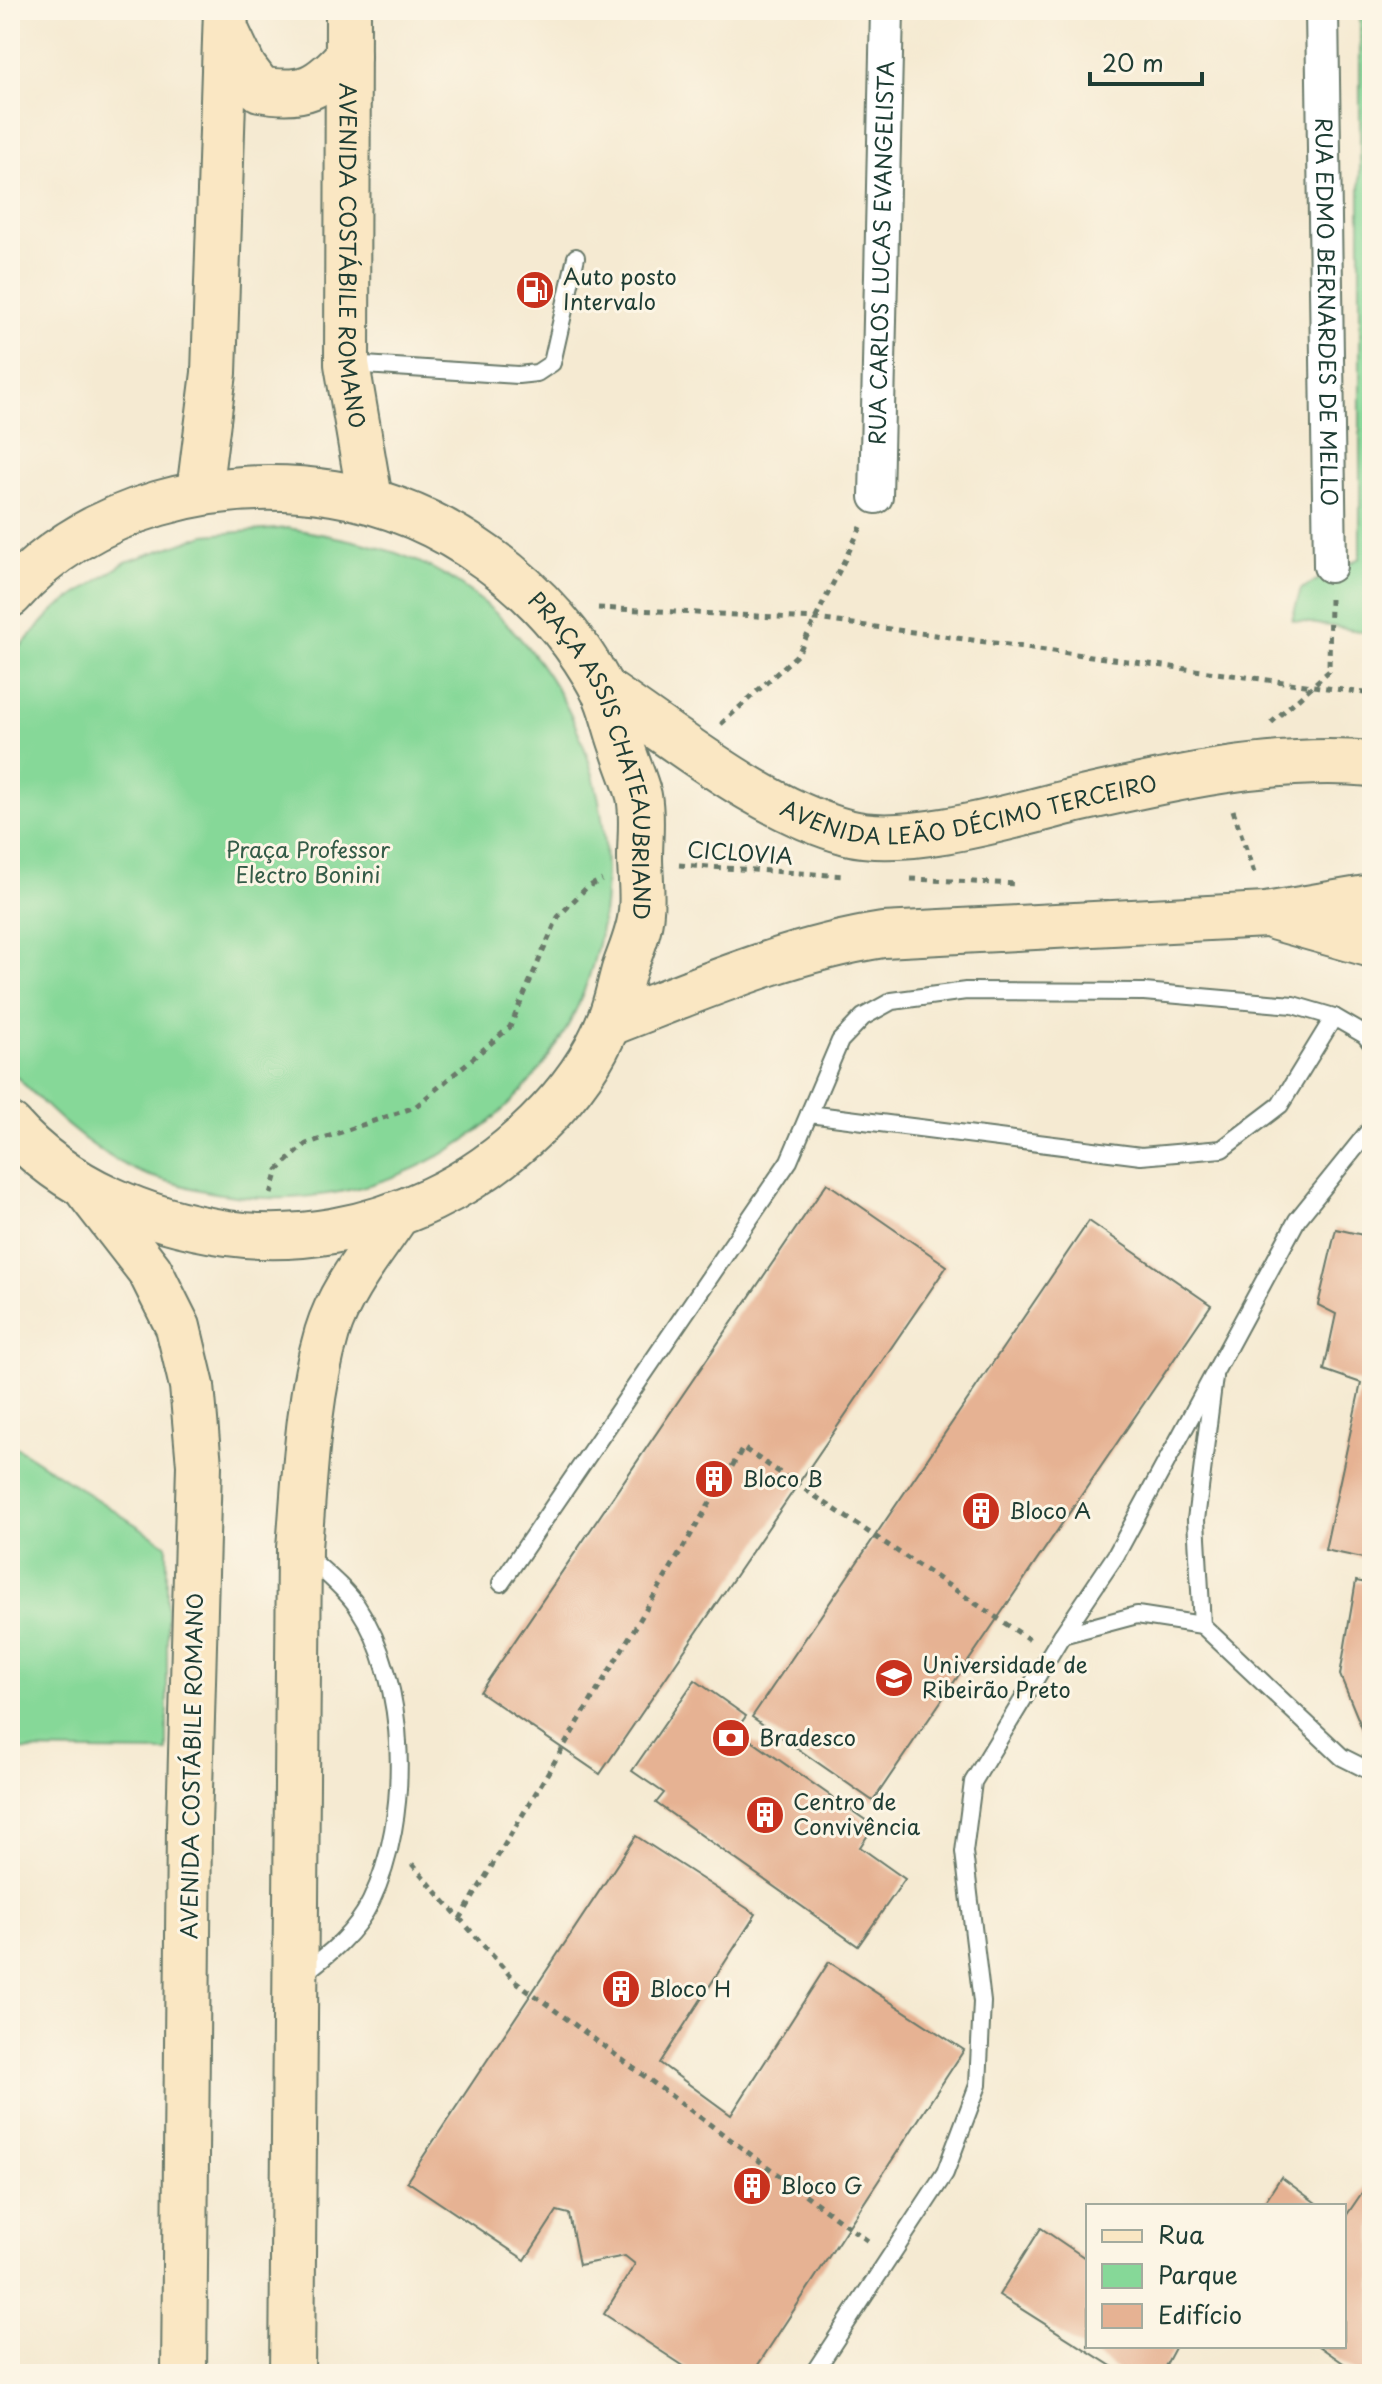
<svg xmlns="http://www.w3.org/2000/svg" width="1382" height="2384" font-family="'Playpen Sans',sans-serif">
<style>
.green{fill:#86d898;stroke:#528a66;stroke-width:2}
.building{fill:#e6b293}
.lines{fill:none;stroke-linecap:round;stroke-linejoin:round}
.lane-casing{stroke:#6a7a6b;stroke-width:20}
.street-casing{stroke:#6a7a6b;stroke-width:36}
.secondary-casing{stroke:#6a7a6b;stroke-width:48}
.path{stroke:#6a7a6b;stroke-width:5;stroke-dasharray:6 6;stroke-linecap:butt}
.lane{stroke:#fff;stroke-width:16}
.street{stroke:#fff;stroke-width:32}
.secondary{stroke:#fae7c3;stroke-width:44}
.labels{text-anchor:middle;stroke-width:6;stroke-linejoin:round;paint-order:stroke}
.street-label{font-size:22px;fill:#1f3d34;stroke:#fcf5e5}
.poi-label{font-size:22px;fill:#1f3d34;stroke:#fcf5e5;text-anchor:start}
.park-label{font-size:22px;fill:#345c48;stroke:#fcf5e5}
</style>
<rect width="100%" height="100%" fill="#fcf5e5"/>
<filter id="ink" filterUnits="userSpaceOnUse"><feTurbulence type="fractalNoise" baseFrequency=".0125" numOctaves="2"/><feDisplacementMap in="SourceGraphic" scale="16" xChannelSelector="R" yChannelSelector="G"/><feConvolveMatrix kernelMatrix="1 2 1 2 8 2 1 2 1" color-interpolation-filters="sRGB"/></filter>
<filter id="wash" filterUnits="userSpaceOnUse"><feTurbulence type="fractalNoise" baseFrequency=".006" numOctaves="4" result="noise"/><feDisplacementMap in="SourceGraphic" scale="32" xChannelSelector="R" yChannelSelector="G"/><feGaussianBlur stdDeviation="1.8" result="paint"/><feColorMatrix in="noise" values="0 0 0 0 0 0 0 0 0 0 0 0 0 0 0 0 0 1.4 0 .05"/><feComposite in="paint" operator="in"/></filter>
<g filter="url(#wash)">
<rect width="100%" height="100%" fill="#f5ead2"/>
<g class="green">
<polygon points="1360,10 1372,10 1372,633 1292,620 1301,589 1360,558"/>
<path d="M288 528C343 538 399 547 448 577 595 668 648 869 570 1022 495 1166 325 1230 174 1183 161 1179 147 1176 135 1170 85 1147 48 1109 10 1070V658L55 609 126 562 205 535Z"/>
<polygon points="10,1443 167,1545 167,1752 10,1750"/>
</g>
<g id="blocks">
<g class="building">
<polygon points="827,1183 947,1266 600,1774 480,1692"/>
<polygon points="1089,1221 1211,1305 873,1801 752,1717"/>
<polygon points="1336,1229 1372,1237 1372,1560 1325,1550 1361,1383 1324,1370 1336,1314 1318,1305"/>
<polygon points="1356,1581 1372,1584 1372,1739 1366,1738 1340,1675"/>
<polygon points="695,1680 746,1716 736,1730 874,1826 860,1847 905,1879 858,1946 656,1803 664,1793 632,1771"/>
<polygon points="636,1836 756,1914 660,2063 731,2115 829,1962 964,2050 752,2374 696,2374 604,2314 635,2264 625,2256 579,2265 569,2214 557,2211 525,2260 407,2181"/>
<polygon points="1281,2177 1320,2206 1262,2206"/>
<polygon points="1372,2178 1372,2374 1359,2374 1319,2346 1344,2346 1344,2219"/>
<polygon points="1041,2228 1088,2260 1088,2346 1176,2346 1161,2374 1124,2374 999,2295"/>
</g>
</g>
</g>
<g filter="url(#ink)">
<use href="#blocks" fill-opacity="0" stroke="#6a7a6b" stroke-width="2"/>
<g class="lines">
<g class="lane-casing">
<g id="lane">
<polyline points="349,364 518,375 537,373 552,363 576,257"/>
<polyline points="809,1114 1141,1156 1222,1149 1280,1105 1334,1017"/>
<polyline points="1214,1377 1196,1520 1202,1625 1342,1757 1372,1772"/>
<polyline points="501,1583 789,1161 840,1041 863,1017 892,1001 966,991 1144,992 1293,1005 1334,1017 1365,1035 1372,1044"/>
<polyline points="1062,1635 1137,1615 1202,1625"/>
<path d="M300 1976C327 1956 356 1933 371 1901 411 1818 409 1683 357 1606 343 1586 322 1570 305 1554"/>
<polyline points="813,2374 945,2173 978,2085 982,2002 964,1852 973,1782 1062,1635 1116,1555 1297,1220 1372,1127"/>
</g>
</g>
<g class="street-casing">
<g id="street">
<path id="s1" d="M1322 10 1330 566"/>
<path id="s2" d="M876 497 887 10"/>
</g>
</g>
<g class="secondary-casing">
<g id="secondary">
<path id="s3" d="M348 10 347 364 370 499"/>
<path d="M227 32 244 68 260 89C304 97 319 88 348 56"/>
<polyline points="199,492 214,373 226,10"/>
<path id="s4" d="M10 595C88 505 220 475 333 493 445 511 548 587 602 688 611 705 615 727 622 746 627 763 635 780 639 796 643 816 640 838 640 858 640 875 643 894 641 911 640 931 630 952 624 970 619 987 616 1005 609 1021 580 1096 504 1165 432 1199 369 1229 297 1243 227 1233 146 1221 65 1188 10 1126"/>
<path id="s5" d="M602 689C678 739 759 808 847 832 906 848 1013 816 1073 801 1169 779 1273 755 1372 764"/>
<polyline points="1276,918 1372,945"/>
<path d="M608 1024C699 989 787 950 883 935L1266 915 1372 897"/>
<polyline points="88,1191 150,1271 178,1327 192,1386 199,1465 189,1826 184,2374"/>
<path d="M292 2374 299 1548C305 1478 307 1401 327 1333 340 1290 372 1252 396 1216"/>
</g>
</g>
<g class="path">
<polyline points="598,608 816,619 1372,694"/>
<polyline points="1271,723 1329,671 1330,599"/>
<polyline points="721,724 798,654 861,527"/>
<polyline points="1233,810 1255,876"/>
<polyline points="679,865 845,876"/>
<polyline points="911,879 1016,884"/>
<polyline points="271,1194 278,1170 306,1144 415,1107 510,1027 558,917 587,887 602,880"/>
<polyline points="412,1864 514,1980 868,2241"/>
<polyline points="460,1919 743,1448 1030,1640"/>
</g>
<use href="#lane" class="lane"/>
<use href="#street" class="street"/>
<use href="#secondary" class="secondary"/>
</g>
</g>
<defs>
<g id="fuel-disc" transform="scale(2)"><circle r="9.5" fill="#c8321e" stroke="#fcf5e5"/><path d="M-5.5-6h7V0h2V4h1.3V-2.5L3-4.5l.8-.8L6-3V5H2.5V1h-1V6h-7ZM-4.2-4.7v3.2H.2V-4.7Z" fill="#fff"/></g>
<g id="building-disc" transform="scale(2)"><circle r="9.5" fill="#c8321e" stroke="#fcf5e5"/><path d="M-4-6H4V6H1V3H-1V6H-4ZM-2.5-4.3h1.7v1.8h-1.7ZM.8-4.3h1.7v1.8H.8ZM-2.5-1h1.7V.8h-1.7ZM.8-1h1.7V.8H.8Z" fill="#fff"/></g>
<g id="university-disc" transform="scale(2)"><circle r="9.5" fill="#c8321e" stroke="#fcf5e5"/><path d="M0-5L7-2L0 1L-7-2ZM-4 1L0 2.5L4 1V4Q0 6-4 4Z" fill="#fff"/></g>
<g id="bank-disc" transform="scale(2)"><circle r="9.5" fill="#c8321e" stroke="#fcf5e5"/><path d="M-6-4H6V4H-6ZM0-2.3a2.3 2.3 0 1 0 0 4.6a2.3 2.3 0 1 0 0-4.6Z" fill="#fff"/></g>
</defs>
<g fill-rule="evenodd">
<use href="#fuel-disc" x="535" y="290"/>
<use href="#building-disc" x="714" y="1479"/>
<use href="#building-disc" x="981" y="1511"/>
<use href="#university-disc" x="894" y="1678"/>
<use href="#bank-disc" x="731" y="1738"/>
<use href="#building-disc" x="765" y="1815"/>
<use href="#building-disc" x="621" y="1989"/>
<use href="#building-disc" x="752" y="2186"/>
</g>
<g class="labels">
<g class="street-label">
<text dy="8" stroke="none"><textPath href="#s2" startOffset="244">RUA CARLOS LUCAS EVANGELISTA</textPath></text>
<text dy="8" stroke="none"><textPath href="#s3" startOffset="246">AVENIDA COSTÁBILE ROMANO</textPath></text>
<text dy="8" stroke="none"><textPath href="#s1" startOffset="302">RUA EDMO BERNARDES DE MELLO</textPath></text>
<text dy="8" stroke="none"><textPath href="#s4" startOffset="758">PRAÇA ASSIS CHATEAUBRIAND</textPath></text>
<text dy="8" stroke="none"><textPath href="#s5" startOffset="408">AVENIDA LEÃO DÉCIMO TERCEIRO</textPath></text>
<text transform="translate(740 853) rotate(4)" y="8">CICLOVIA</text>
<text transform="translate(192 1766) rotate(-89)" y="8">AVENIDA COSTÁBILE ROMANO</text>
</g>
<g class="poi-label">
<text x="563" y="285">Auto posto<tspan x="563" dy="25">Intervalo</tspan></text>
<text x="742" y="1487">Bloco B</text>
<text x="1009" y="1519">Bloco A</text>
<text x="922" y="1673">Universidade de<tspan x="922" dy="25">Ribeirão Preto</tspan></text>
<text x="759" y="1746">Bradesco</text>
<text x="793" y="1810">Centro de<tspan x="793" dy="25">Convivência</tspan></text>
<text x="649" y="1997">Bloco H</text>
<text x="780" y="2194">Bloco G</text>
</g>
<g class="park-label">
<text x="308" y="858">Praça Professor<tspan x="308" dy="25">Electro Bonini</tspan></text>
</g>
</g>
<rect width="1382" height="2384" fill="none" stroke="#fcf5e5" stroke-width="40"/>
<rect x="1086" y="2204" width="260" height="144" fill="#fcf5e5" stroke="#a4ab9e" stroke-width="2"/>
<rect x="1102" y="2230" width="40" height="12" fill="#fae7c3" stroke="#a4ab9e" stroke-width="2"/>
<text x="1158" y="2244" font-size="24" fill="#1f3d34">Rua</text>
<rect x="1102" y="2264" width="40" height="24" fill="#86d898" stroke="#a4ab9e" stroke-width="2"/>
<text x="1158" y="2284" font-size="24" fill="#1f3d34">Parque</text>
<rect x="1102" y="2304" width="40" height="24" fill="#e6b293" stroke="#a4ab9e" stroke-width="2"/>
<text x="1158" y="2324" font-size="24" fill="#1f3d34">Edifício</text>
<path d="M1090 72v12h112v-12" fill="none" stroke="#1f3d34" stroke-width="4"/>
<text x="1102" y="72" font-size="24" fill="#1f3d34" stroke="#fcf5e5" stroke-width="6" paint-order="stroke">20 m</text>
</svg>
